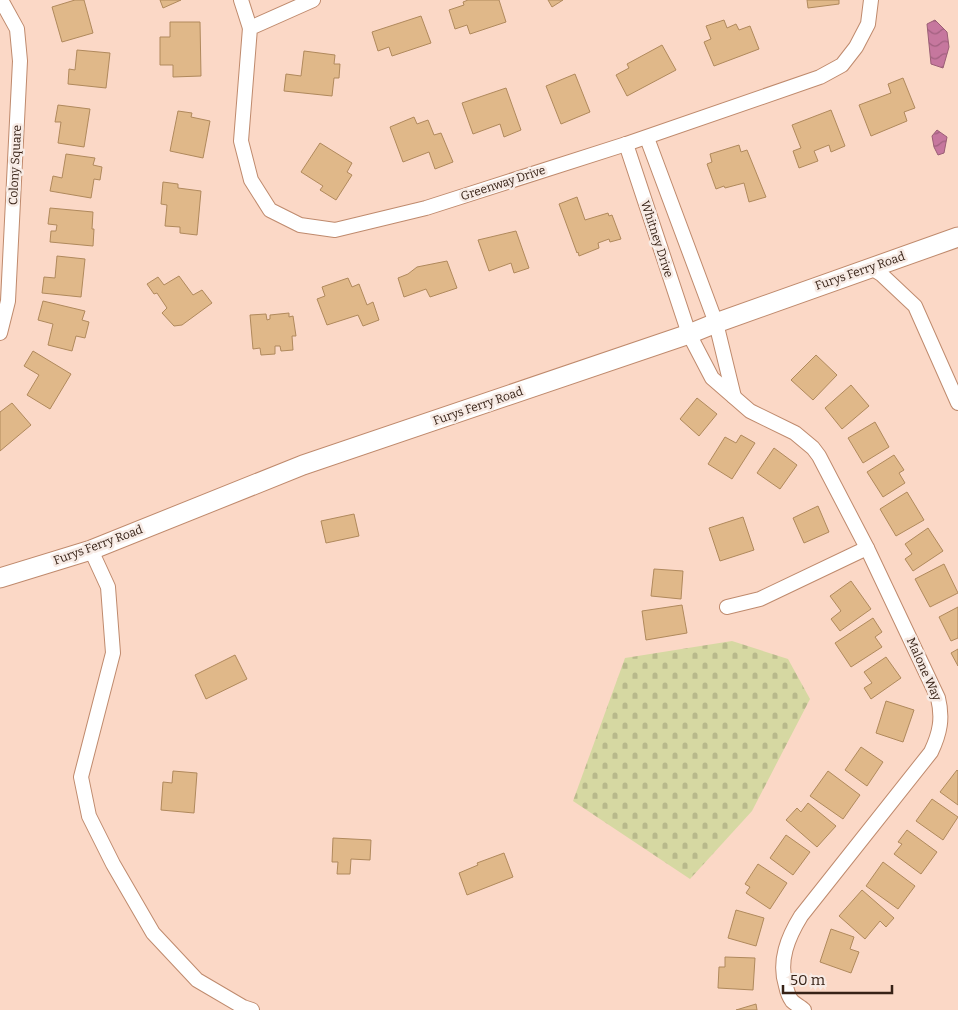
<svg xmlns="http://www.w3.org/2000/svg" width="958" height="1010" font-family="Bitter,serif">
<style>
.cemetery{fill:url(#cemetery-stones)}
.water{fill:url(#water-waves);stroke:#9b5e75}
.building{fill:#e0b889;stroke:#b0895c}
.lines{fill:none;stroke-linecap:round;stroke-linejoin:round}
.minor-casing{stroke:#bf8a6d;stroke-width:16}
.major-casing{stroke:#bf8a6d;stroke-width:21}
.minor{stroke:#fff;stroke-width:14}
.major{stroke:#fff;stroke-width:19}
.labels{text-anchor:middle;stroke-width:5;stroke-linejoin:round;paint-order:stroke}
.street-label{font-size:12px;fill:#372216;stroke:#f7ebe5}
</style>
<defs>
<pattern id="cemetery-stones" width="16" height="16" patternUnits="userSpaceOnUse" patternTransform="scale(1.25)"><rect width="16" height="16" fill="#d6d8a2"/><path d="M2 7V4a2 2 0 0 1 4 0v3zM10 15v-3a2 2 0 0 1 4 0v3z" fill="#b8b98b"/></pattern>
<pattern id="water-waves" width="16" height="10" patternUnits="userSpaceOnUse" patternTransform="scale(1.25)"><rect width="16" height="10" fill="#c6779e"/><path d="M0 5q4-4 8 0t8 0" fill="none" stroke="#a26180"/></pattern>
</defs>
<rect width="100%" height="100%" fill="#fbd8c6"/>
<polygon class="cemetery" points="732,641 788,659 810,699 752,811 690,879 573,801 625,658"/>
<g class="water">
<polygon points="935,20 947,32 949,47 943,68 931,64 927,24"/>
<polygon points="937,130 947,137 944,153 938,155 934,147 932,136"/>
</g>
<g class="building">
<polygon points="75,0 84,0 93,33 62,42 52,7"/>
<polygon points="160,0 181,0 163,8"/>
<polygon points="468,0 499,0 506,22 470,34 467,25 455,29 449,10 464,5 463,2"/>
<polygon points="548,0 563,0 552,7"/>
<polygon points="807,0 839,0 839,4 808,8"/>
<polygon points="421,16 431,43 392,56 389,47 378,51 372,32"/>
<polygon points="724,20 727,28 736,24 739,30 750,26 759,49 714,66 704,42 711,39 706,26"/>
<polygon points="170,22 200,22 201,76 173,77 173,65 160,65 160,37 170,37"/>
<polygon points="662,45 676,70 627,96 616,75 629,68 627,64"/>
<polygon points="77,50 110,53 106,88 68,84 69,69 75,70"/>
<polygon points="304,51 335,55 334,64 340,64 339,78 334,78 332,96 284,91 286,74 301,76"/>
<polygon points="575,74 590,112 561,124 546,86"/>
<polygon points="903,78 915,108 904,112 907,121 871,136 859,105 891,93 888,84"/>
<polygon points="506,88 521,130 504,137 500,124 473,134 462,103"/>
<polygon points="58,105 90,109 84,147 58,143 61,122 55,122"/>
<polygon points="831,110 845,146 831,152 829,145 814,151 818,161 799,168 793,151 801,148 792,125"/>
<polygon points="178,111 192,113 191,117 210,121 203,158 170,151"/>
<polygon points="414,117 417,124 428,120 434,135 441,133 453,162 435,169 429,152 403,162 390,127"/>
<polygon points="320,143 352,163 347,172 352,175 336,200 320,190 323,186 301,172"/>
<polygon points="739,145 741,152 747,150 766,197 749,202 744,183 725,188 724,186 716,189 707,164 712,162 710,154"/>
<polygon points="66,154 95,158 93,165 102,167 100,180 94,179 91,198 50,191 53,176 62,178"/>
<polygon points="163,182 178,184 178,188 201,191 197,235 180,233 180,227 165,226 167,205 161,204"/>
<polygon points="577,197 585,220 608,213 609,216 612,215 621,239 610,242 609,239 598,243 599,248 579,256 578,252 577,253 559,204"/>
<polygon points="50,208 93,212 92,229 94,229 93,246 50,242 51,231 56,231 57,225 48,224"/>
<polygon points="516,231 529,268 514,273 511,263 489,271 478,240"/>
<polygon points="57,256 85,259 81,297 42,293 44,277 55,278"/>
<polygon points="447,261 457,288 430,297 426,289 404,297 398,278 408,274 417,267"/>
<polygon points="179,276 193,295 202,290 212,303 182,325 174,326 162,313 167,308 157,293 154,294 147,284 158,277 164,285"/>
<polygon points="348,278 352,287 359,284 367,305 373,302 379,320 363,326 358,315 327,325 317,299 325,296 322,287"/>
<polygon points="43,301 85,311 82,320 89,322 85,338 76,336 72,351 48,345 53,324 38,320"/>
<polygon points="289,313 289,317 293,316 296,336 292,336 293,350 281,351 280,346 275,346 275,354 261,355 260,348 253,349 250,315 266,314 267,320 270,319 270,315"/>
<polygon points="33,351 71,374 50,409 27,395 39,375 24,366"/>
<polygon points="816,355 837,375 813,400 791,380"/>
<polygon points="851,385 869,406 842,429 825,408"/>
<polygon points="697,398 717,414 699,436 680,419"/>
<polygon points="12,403 31,425 0,451 0,412"/>
<polygon points="875,422 889,447 863,463 848,438"/>
<polygon points="741,435 755,443 732,479 708,464 725,437 736,443"/>
<polygon points="774,448 797,465 780,489 757,473"/>
<polygon points="894,455 904,470 899,473 905,483 883,497 867,472"/>
<polygon points="907,492 924,520 896,536 880,509"/>
<polygon points="818,506 829,532 804,543 793,518"/>
<polygon points="354,514 359,536 326,543 321,521"/>
<polygon points="743,517 754,550 720,561 709,528"/>
<polygon points="928,528 943,551 913,571 905,559 912,554 905,544"/>
<polygon points="944,564 958,593 930,607 915,579"/>
<polygon points="654,569 683,571 681,599 651,596"/>
<polygon points="851,581 871,609 840,631 831,619 841,611 830,596"/>
<polygon points="682,605 687,633 646,640 642,611"/>
<polygon points="958,607 958,638 951,641 939,617"/>
<polygon points="873,618 882,632 875,637 882,647 851,667 835,643"/>
<polygon points="958,649 958,666 951,653"/>
<polygon points="235,655 247,679 206,699 195,675"/>
<polygon points="886,657 901,678 871,699 864,688 872,683 864,672"/>
<polygon points="886,701 914,710 903,742 876,733"/>
<polygon points="861,747 883,762 867,786 845,770"/>
<polygon points="957,770 958,771 958,805 940,792"/>
<polygon points="173,771 197,773 194,813 161,810 163,782 172,783"/>
<polygon points="828,771 860,795 843,819 810,796"/>
<polygon points="932,799 958,817 943,840 916,821"/>
<polygon points="808,803 836,826 817,847 786,820 797,808 801,812"/>
<polygon points="907,830 937,852 921,874 894,854 902,844 898,842"/>
<polygon points="786,835 810,852 793,875 770,858"/>
<polygon points="333,838 371,840 370,860 351,859 350,874 337,874 338,862 332,862"/>
<polygon points="504,853 513,877 467,895 459,873 478,865 477,863"/>
<polygon points="883,862 915,886 898,909 866,886"/>
<polygon points="758,864 787,883 770,909 746,893 750,887 745,884"/>
<polygon points="862,890 894,918 886,927 880,921 865,939 839,916"/>
<polygon points="736,910 764,918 756,946 728,938"/>
<polygon points="831,929 854,937 850,949 859,952 851,973 820,962"/>
<polygon points="725,957 755,958 753,990 718,988 719,967 725,967"/>
<polygon points="756,1004 757,1010 736,1010"/>
</g>
<g class="lines">
<g class="minor-casing">
<g id="minor">
<polyline points="241,0 250,28"/>
<polyline points="313,0 250,28 241,141 251,180 270,210 300,225 335,230 426,208 626,144 820,77 842,65 856,47 868,24 871,0"/>
<polyline points="647,138 716,323 734,397"/>
<path d="M626 144 689 334 712 378 750 411 795 433 813 448 819 456 867 548 938 698C943 718 940 733 931 752L801 916C788 937 778 961 786 986 787 991 789 997 792 1001 795 1004 801 1007 804 1010"/>
<polyline points="870,267 881,274 915,306 958,403"/>
<polyline points="0,333 8,301 20,61 17,29 1,0"/>
<polyline points="91,550 108,587 113,653 81,777 89,816 113,864 153,933 197,980 243,1007 252,1010"/>
<polyline points="727,607 760,599 867,548"/>
</g>
</g>
<g class="major-casing">
<polyline id="major" points="0,578 91,550 303,465 689,334 716,323 958,237"/>
</g>
<use href="#minor" class="minor"/>
<use href="#major" class="major"/>
</g>
<g class="labels">
<g class="street-label">
<text transform="translate(15 165) rotate(-87)" y="4">Colony Square</text>
<text transform="translate(503 183) rotate(-18)" y="4">Greenway Drive</text>
<text transform="translate(657 239) rotate(72)" y="4">Whitney Drive</text>
<text transform="translate(860 271) rotate(-19)" y="4">Furys Ferry Road</text>
<text transform="translate(478 406) rotate(-19)" y="4">Furys Ferry Road</text>
<text transform="translate(98 545) rotate(-20)" y="4">Furys Ferry Road</text>
<text transform="translate(924 669) rotate(66)" y="4">Malone Way</text>
</g>
</g>
<path d="M783 985v8h109v-8" fill="none" stroke="#372216" stroke-width="2.5"/>
<text x="790" y="985" font-size="15" fill="#372216" stroke="#f7ebe5" stroke-width="4" paint-order="stroke">50 m</text>
</svg>
